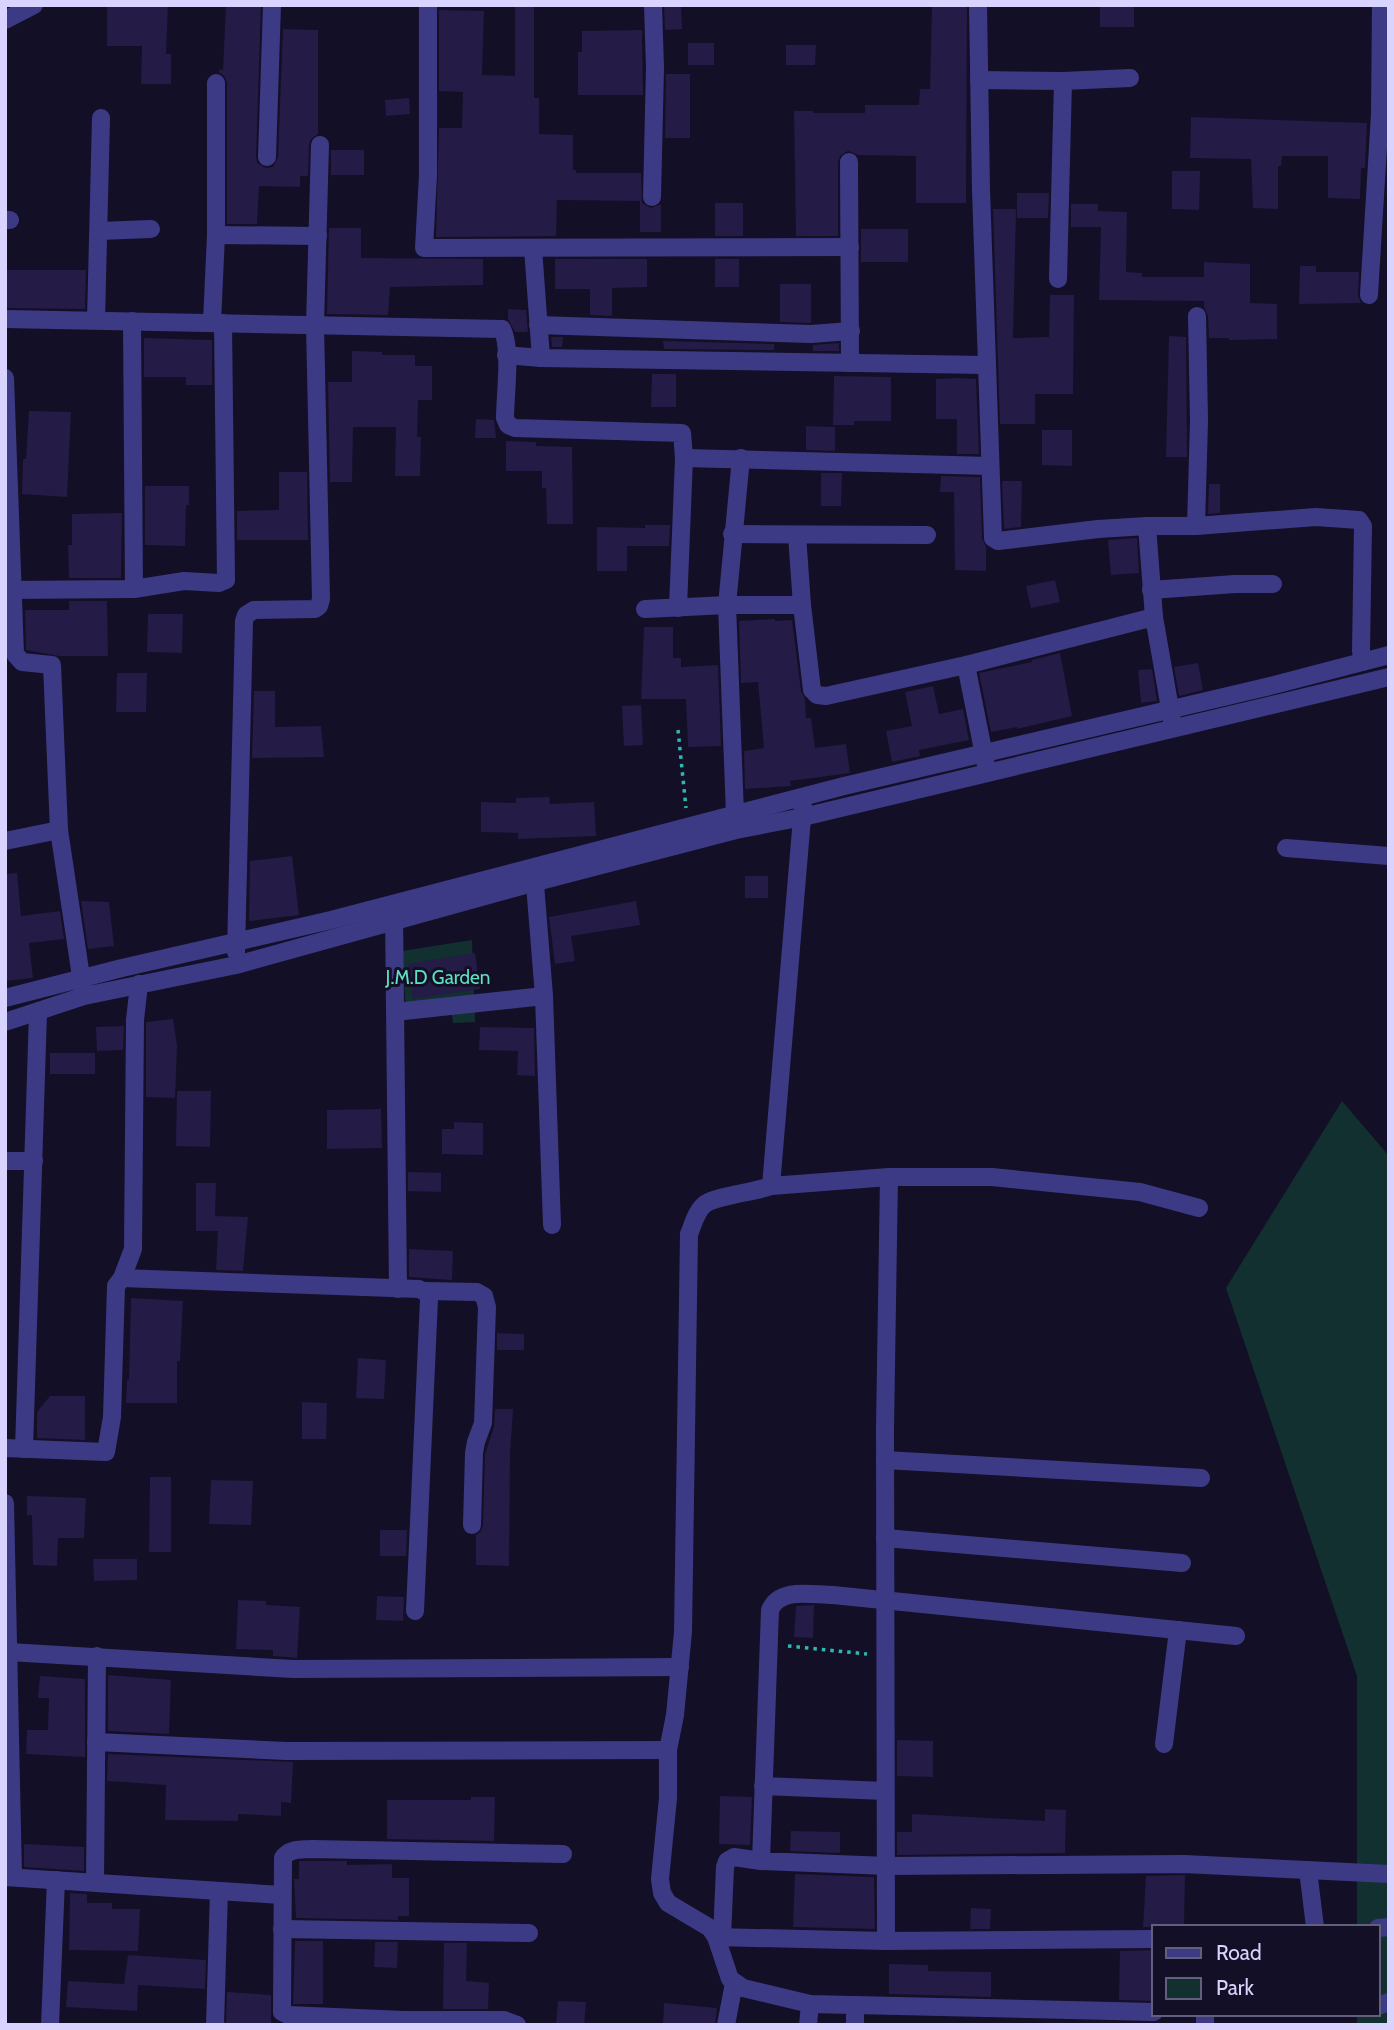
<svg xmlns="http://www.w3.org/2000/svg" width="1394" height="2030" font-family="Cabin,sans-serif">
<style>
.green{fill:#12302f}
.building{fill:#241b47}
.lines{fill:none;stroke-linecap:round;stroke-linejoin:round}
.path{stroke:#2fb8b0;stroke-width:3.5;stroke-dasharray:3.5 5;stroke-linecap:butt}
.minor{stroke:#3d3a85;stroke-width:18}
.labels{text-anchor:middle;stroke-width:6;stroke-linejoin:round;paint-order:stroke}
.park-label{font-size:19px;fill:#5fe0c0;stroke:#130f26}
</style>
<rect width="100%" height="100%" fill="#130f26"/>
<g class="green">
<polygon points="472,940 475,1022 453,1023 451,1008 406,1012 402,951"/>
<polygon points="1342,1101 1389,1156 1389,2025 1357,2025 1357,2014 1378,2014 1378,1927 1357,1927 1357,1676 1226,1288"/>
</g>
<g class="building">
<polygon points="107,5 168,5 166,54 171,54 171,84 141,84 142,46 107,46"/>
<polygon points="226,5 261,5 256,157 257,163 266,168 273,167 278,157 283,29 318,30 318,134 311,139 309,144 308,176 300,176 300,187 259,186 257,224 227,224 227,83 225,77 219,72 219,70 223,70"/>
<polygon points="515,5 534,5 534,98 539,98 539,134 573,135 573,170 576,170 576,173 641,173 642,203 651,208 661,204 661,232 640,232 640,201 557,200 556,236 436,237 439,128 462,128 463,92 439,91 439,10 484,11 482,75 515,76"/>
<polygon points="664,5 681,5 682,29 665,30"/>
<polygon points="932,5 967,5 966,203 916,203 916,156 858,155 848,151 840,156 838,162 838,236 796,236 794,111 813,111 813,113 865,113 865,105 919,105 920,89 930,89"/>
<rect x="1100" y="7" width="34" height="20"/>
<polygon points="642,30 643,95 578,95 578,52 582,52 582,31"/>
<rect x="688" y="43" width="26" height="22"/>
<polygon points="786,45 816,45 815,65 786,65"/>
<polygon points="666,74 690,74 690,138 665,138"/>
<polygon points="409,98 410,114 386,116 385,100"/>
<polygon points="1191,117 1367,123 1365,168 1361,168 1360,199 1328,198 1328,156 1282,156 1281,166 1278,166 1278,209 1253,208 1251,159 1190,158"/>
<rect x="331" y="150" width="33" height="25"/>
<polygon points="1172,171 1200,171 1199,210 1172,209"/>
<polygon points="1017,193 1049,193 1048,218 1017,218"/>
<rect x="715" y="203" width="28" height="33"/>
<polygon points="1071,204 1098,204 1098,211 1127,212 1126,272 1142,273 1142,277 1204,277 1204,262 1250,264 1250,303 1277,304 1277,339 1229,340 1229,338 1209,338 1208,316 1204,307 1204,301 1099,300 1101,227 1071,227"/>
<polygon points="993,209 1016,209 1013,338 1049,337 1050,295 1074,295 1073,394 1035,394 1035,424 1000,424"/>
<polygon points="329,228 361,228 361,258 483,259 483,285 390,287 388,315 327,314"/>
<rect x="861" y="229" width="47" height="33"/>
<polygon points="555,259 647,259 647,287 612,288 612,316 590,315 590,289 555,289"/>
<rect x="715" y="259" width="24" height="28"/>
<polygon points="1300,266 1316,266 1316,272 1359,272 1358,295 1361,303 1299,304"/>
<polygon points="5,270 86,270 85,309 5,308"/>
<polygon points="780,284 811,284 811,323 780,322"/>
<polygon points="508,309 526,310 528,332 515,332 508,319"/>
<polygon points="1169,336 1186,337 1187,457 1166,457"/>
<polygon points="551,337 563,337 562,347 552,347"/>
<polygon points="144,338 212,340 212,385 186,385 186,377 144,377"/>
<polygon points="663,341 774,344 774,350 664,349"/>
<polygon points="839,343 839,351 813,351 813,345"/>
<polygon points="352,351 382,352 382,355 415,355 415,366 432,366 432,400 418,400 417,437 421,437 420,476 395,476 396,427 353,427 352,482 330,482 328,382 352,382"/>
<polygon points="652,374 676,374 676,407 651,407"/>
<polygon points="834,376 891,377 891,421 854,421 854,425 833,425"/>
<polygon points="958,378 976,379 979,454 957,454 957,419 936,419 936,379"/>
<polygon points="29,411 71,412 67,497 22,494 23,459 26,459"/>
<polygon points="476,419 494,420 496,438 475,438"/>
<polygon points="806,426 835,427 835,451 806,450"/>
<polygon points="1042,430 1072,430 1072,466 1042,465"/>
<polygon points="506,441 536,442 536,446 572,447 573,524 547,524 546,488 542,488 542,471 506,471"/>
<polygon points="279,472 307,472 308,540 237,540 237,511 279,510"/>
<polygon points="821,473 842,473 841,506 821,506"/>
<polygon points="941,476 980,477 982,538 986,547 986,571 955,570 954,492 940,492"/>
<polygon points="1002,481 1022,481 1021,527 1004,529"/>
<polygon points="1209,484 1220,484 1220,513 1208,514"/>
<polygon points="145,486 189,486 189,505 186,505 185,546 145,545"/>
<polygon points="122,513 121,578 69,578 68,545 72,545 72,514"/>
<polygon points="645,525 670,525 669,546 627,546 627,571 597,571 597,527 645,528"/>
<polygon points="1137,538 1139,573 1111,575 1108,540"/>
<polygon points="1055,580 1060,602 1031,608 1026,586"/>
<polygon points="69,601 107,601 108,656 59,656 26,650 25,610 69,610"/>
<polygon points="148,614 183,614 182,653 147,652"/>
<polygon points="775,619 775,621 792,620 801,691 805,699 806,718 811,718 815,748 846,744 850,773 790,781 791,786 745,789 744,751 764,748 758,682 741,683 739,621"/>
<polygon points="644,627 673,627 673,658 681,658 681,667 718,665 721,746 688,747 686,699 641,699"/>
<polygon points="1060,653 1072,716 1017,729 1017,727 991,732 979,673 1032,662 1032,660"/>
<polygon points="1198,663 1203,690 1179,696 1174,667"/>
<polygon points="1152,669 1157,701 1141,703 1138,670"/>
<polygon points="117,673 147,673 146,712 116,712"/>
<polygon points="933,686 939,714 963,709 969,740 919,750 920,756 892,762 886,731 912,726 905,692"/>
<polygon points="254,691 275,691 275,727 321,726 324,757 252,758"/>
<polygon points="641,705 643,745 624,746 622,706"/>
<polygon points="549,797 550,804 594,802 596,836 518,839 518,833 481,832 481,802 516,803 516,798"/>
<polygon points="292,856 299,915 249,921 250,861"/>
<polygon points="17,873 21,916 60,911 64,939 29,943 33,978 5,981 5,874"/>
<rect x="745" y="876" width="23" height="22"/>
<polygon points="81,901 109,902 114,946 88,949"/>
<polygon points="636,901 640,925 571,936 575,961 555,964 549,917"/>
<polygon points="475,953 480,989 413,999 408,964"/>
<polygon points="173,1019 177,1046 175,1098 146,1097 146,1022"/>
<polygon points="124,1026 123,1050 97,1051 96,1027"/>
<polygon points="480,1027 534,1028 535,1076 517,1075 518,1051 479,1050"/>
<rect x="50" y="1053" width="45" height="21"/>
<polygon points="177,1091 211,1091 210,1147 176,1146"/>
<polygon points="381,1109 382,1148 327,1149 327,1110"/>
<polygon points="454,1122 483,1123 483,1155 442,1154 442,1129 454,1129"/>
<polygon points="408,1172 441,1173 441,1192 408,1191"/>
<polygon points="196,1183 216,1183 215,1216 248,1217 243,1271 216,1270 218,1231 196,1231"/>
<polygon points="409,1249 453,1251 452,1280 409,1277"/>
<polygon points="131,1298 183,1301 180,1361 177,1361 177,1403 126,1403 127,1380 129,1380"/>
<polygon points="497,1333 524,1334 524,1350 497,1350"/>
<polygon points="358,1358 386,1360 384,1399 356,1398"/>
<polygon points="50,1396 85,1396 85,1440 37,1438 37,1412"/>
<polygon points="302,1402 327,1403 326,1439 302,1439"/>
<polygon points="495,1409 513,1409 510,1455 509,1566 476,1565 476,1535 481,1531 483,1525 485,1454 494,1427"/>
<polygon points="150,1477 171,1477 171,1552 149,1552"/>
<polygon points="211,1480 253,1481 251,1525 209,1524"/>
<polygon points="27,1496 86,1498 84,1538 58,1538 57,1566 33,1565 32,1515 27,1515"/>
<polygon points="380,1530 407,1530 406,1556 380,1556"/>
<polygon points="93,1559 137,1559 137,1580 94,1581"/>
<polygon points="377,1596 404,1597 403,1621 376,1620"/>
<polygon points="238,1600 266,1601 266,1605 300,1607 297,1658 273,1656 273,1650 236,1649"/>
<polygon points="814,1605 813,1638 794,1637 796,1606"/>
<polygon points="108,1675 171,1680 169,1734 108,1731"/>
<polygon points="40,1676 85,1679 85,1757 26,1754 27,1730 48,1730 49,1698 38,1698"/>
<polygon points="897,1740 933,1741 933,1777 897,1776"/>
<polygon points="108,1754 293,1762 291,1803 281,1802 281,1816 238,1814 238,1821 165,1820 166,1785 107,1781"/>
<polygon points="720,1796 752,1797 750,1845 719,1844"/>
<polygon points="471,1797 495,1797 494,1841 387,1839 387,1800 471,1800"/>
<polygon points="1045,1809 1066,1810 1065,1853 897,1855 897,1832 912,1832 912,1814 1045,1821"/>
<polygon points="791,1831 840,1832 840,1853 790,1851"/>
<polygon points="24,1844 84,1847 84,1871 24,1867"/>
<polygon points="299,1861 347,1861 347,1865 392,1864 392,1878 409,1878 409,1916 398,1916 398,1920 296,1918 294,1879 299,1879"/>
<polygon points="795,1874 874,1877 875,1929 793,1927"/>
<polygon points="1185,1875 1184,1927 1143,1927 1146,1876"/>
<polygon points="70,1893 87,1894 87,1903 112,1903 112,1909 140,1909 138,1951 69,1950"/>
<polygon points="971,1908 991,1909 990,1929 970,1929"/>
<polygon points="295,1941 323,1941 323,2004 293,2004"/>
<polygon points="375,1942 398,1942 397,1968 374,1967"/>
<polygon points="444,1943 467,1943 466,1981 489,1983 488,2009 443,2009"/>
<polygon points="1154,1950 1154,2001 1119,2000 1120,1951"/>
<polygon points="128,1955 206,1960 205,1989 138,1985 137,2011 66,2007 68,1981 124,1984"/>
<polygon points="889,1964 928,1965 928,1971 991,1972 991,1997 889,1994"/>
<polygon points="227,1992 271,1995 271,2025 226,2025"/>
<polygon points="558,2001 586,2002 584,2025 556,2025"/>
<polygon points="664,2003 717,2008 715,2025 663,2025"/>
</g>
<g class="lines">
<g class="path">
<polyline points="678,730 686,808"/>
<polyline points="788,1646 867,1654"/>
</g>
<g class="minor">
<polyline points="428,5 428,175 424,248 850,247"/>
<polyline points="978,5 981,190 993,538 998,541 1098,529 1147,526 1196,526 1316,517 1359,520 1363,526 1361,651 1363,662"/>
<polyline points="5,20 34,5"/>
<polyline points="979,80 1063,81 1130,78"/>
<polyline points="267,157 272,5"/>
<polyline points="849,162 850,363"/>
<polyline points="652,197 655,68 653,5"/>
<polyline points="5,220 10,220"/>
<polyline points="99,231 151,229"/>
<polyline points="216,235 318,236"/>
<polyline points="533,248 541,358"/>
<polyline points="1058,279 1063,81"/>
<polyline points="1369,295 1380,114 1381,5"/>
<path d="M5 319 502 329C512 348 505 395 505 418L508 425 515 428 682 433 684 458 678 608"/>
<polyline points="96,320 101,118"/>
<polyline points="132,321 134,589"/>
<polyline points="212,322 216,235 216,83"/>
<polyline points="538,325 811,334 851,331"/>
<polyline points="506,355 541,358 986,365"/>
<polyline points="5,378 15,654 22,662 52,665 59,830 83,990"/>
<polyline points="684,458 990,466"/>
<polyline points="1147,526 1154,617 1172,720"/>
<polyline points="1196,526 1199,421 1197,316"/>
<polyline points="732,534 927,535"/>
<polyline points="797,535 802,605 812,690 817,695 826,696 966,665 1154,617"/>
<polyline points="5,590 134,589 184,581 219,583 226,580 223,323"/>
<polyline points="1151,590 1235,584 1273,584"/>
<polyline points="645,609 727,605 802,605"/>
<polyline points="966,665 986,765"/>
<polyline points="735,814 727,605 741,458"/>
<polyline points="5,841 59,830"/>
<polyline points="1286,848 1389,856"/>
<polyline points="534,872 544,996 552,1225"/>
<polyline points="394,912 398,1289"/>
<polyline points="236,952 244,621 246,615 254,610 315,609 319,606 321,599 315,325 320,145"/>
<polyline points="5,998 122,968 331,920 844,786 1266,687 1389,655"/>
<polyline points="395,1012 544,996"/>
<polyline points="5,1022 84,996 236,965 536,882 736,830 803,817 1389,677"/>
<polyline points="5,1161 34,1161"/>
<polyline points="771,1186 803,806"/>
<polyline points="122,1278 419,1289 427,1293 429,1299 415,1611"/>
<polyline points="424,1291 477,1292 484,1296 487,1307 483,1423 476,1442 474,1453 472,1525"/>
<polyline points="5,1448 106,1452 112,1417 116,1286 122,1278 133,1249 135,1020 139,984"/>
<polyline points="24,1449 38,1013"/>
<polyline points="885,1460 1201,1478"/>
<polyline points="5,1503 13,1877"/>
<polyline points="885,1538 1182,1563"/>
<polyline points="9,1652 293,1669 680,1667"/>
<polyline points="96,1742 286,1751 668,1750"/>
<polyline points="1164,1744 1178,1630"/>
<polyline points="763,1786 885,1791"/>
<path d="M761 1861 770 1610C780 1587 811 1595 833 1595L1236 1636"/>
<polyline points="1308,1870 1315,1927"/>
<polyline points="5,1877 281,1895"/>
<polyline points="95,1882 97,1656"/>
<polyline points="1378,1928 1389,1927"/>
<polyline points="282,1929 529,1933"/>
<polyline points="716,1937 886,1941 1154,1939"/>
<polyline points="722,1937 725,1867 727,1861 734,1857 761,1861 887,1866 1184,1864 1389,1874"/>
<polyline points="886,1941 885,1429 889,1177"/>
<polyline points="1378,2006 1389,2002"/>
<path d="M1154 2012 810 2004 743 1988 730 1979 716 1937 710 1928 668 1903 662 1893 660 1879 668 1798V1750L675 1715 683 1632 689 1234C693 1225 696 1211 705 1204 717 1196 755 1192 771 1186L889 1177H992L1140 1192 1199 1208"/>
<polyline points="50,2025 56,1880"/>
<polyline points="215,2025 219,1891"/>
<path d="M517 2025 504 2020H404L288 2015 282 2012 283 1858C289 1848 301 1850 312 1849L563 1854"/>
<polyline points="726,2025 734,1983"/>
<polyline points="808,2025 810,2004"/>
<polyline points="855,2025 855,2005"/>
<polyline points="1205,2025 1205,2014"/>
</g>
</g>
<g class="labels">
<g class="park-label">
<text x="438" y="984">J.M.D Garden</text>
</g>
</g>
<rect width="1394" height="2030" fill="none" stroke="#d9d4ff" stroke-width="14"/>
<rect x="1152" y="1925" width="228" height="91" fill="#130f26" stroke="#625e7d" stroke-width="2"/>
<rect x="1166" y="1948" width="35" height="10" fill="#3d3a85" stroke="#625e7d" stroke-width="2"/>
<text x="1216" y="1960" font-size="21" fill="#d9d4ff">Road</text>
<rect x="1166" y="1978" width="35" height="21" fill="#12302f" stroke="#625e7d" stroke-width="2"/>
<text x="1216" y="1995" font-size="21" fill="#d9d4ff">Park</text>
</svg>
